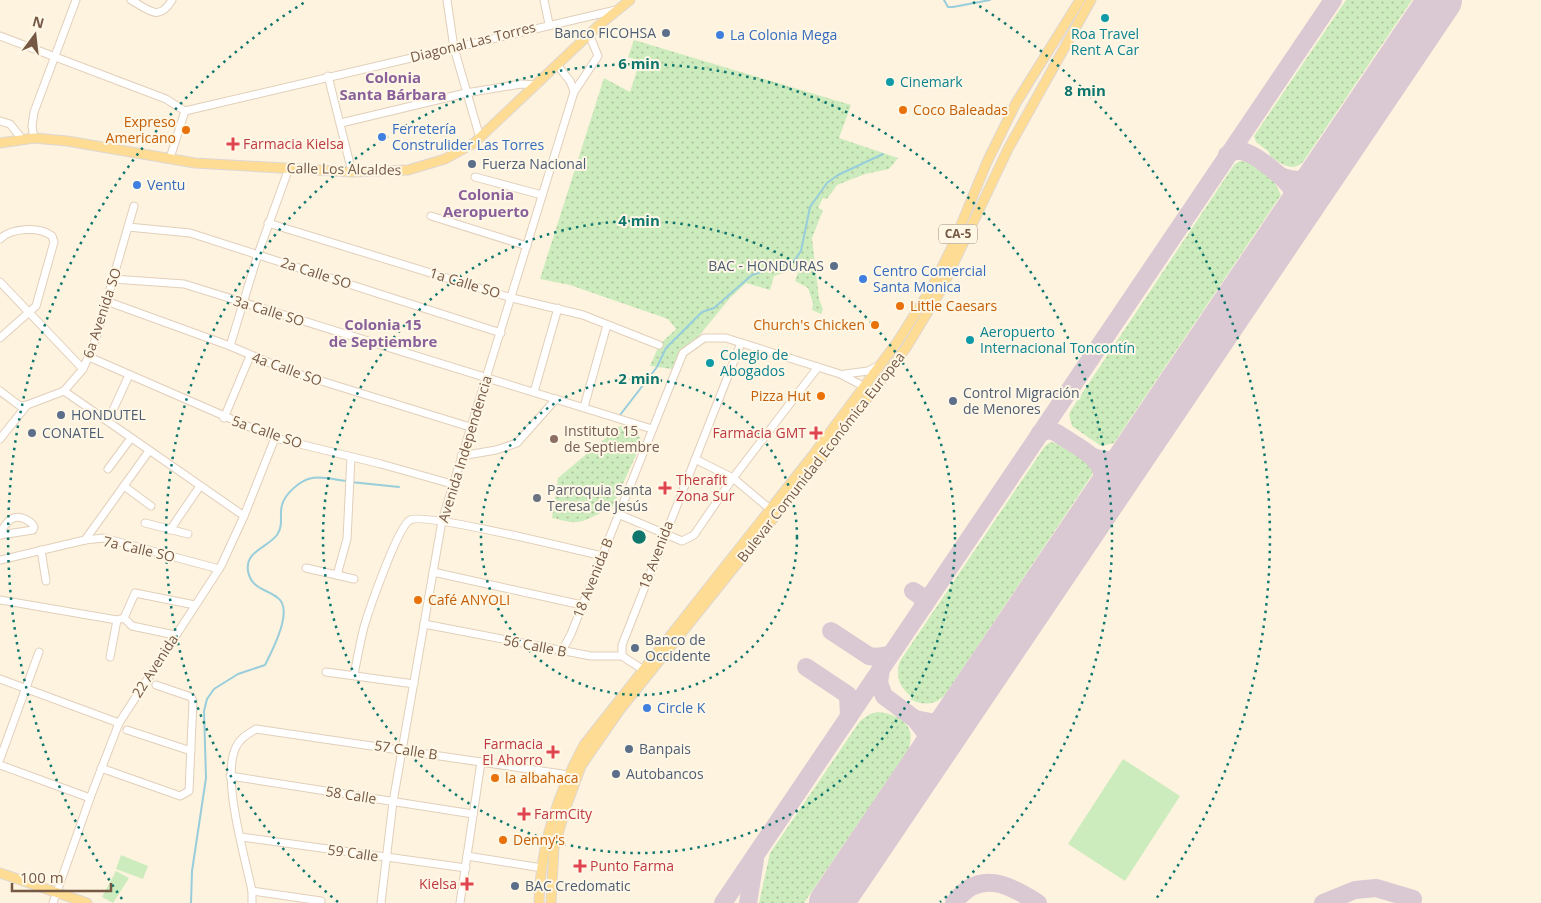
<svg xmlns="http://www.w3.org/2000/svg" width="1541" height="903" font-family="'Open Sans',sans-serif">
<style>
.green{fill:url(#green-dots)}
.pitch{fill:#cdecbd}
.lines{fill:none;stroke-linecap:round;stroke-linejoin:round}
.stream{stroke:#98cddb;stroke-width:2}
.taxiway{stroke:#dac8d3;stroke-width:18}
.runway{stroke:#dac8d3;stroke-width:44}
.minor-casing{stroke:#e2cfba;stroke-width:9}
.major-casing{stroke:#ded7d2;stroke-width:11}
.minor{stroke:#fff;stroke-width:7}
.major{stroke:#ffdc94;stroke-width:9}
.ring{fill:none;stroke:#0f766e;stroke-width:2.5;stroke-dasharray:2.5 5}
.culture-dot{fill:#0f9aa8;stroke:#fff7e6;stroke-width:2}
.service-dot{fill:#5c6f8a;stroke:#fff7e6;stroke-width:2}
.shop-dot{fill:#3f7fe0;stroke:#fff7e6;stroke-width:2}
.food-dot{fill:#e8710a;stroke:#fff7e6;stroke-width:2}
.health-dot{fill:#e0444e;stroke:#fff7e6;stroke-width:2}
.education-dot{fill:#8d6e63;stroke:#fff7e6;stroke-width:2}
.worship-dot{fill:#6b7280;stroke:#fff7e6;stroke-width:2}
.labels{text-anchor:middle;stroke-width:4;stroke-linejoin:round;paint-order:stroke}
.shield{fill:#fff7e6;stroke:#9f8875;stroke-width:1}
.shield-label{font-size:12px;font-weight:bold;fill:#765945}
.service-label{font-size:14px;fill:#4e5e75;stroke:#fff7e6;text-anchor:start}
.culture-label{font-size:14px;fill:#0d838f;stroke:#fff7e6;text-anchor:start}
.shop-label{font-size:14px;fill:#366cbe;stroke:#fff7e6;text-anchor:start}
.street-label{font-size:14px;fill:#765945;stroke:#fff7e6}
.food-label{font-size:14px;fill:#c56008;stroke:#fff7e6;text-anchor:start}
.health-label{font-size:14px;fill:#be3a42;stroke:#fff7e6;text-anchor:start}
.education-label{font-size:14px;fill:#785e54;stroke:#fff7e6;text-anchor:start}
.worship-label{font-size:14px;fill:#5b616d;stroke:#fff7e6;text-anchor:start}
.neighbourhood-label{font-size:15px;font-weight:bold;fill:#89609a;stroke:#fff7e6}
.centre{fill:#0f766e;stroke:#fff7e6;stroke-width:2.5}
.ring-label{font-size:15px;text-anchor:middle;font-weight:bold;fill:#0f766e;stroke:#fff7e6;stroke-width:4;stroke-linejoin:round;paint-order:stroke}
</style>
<defs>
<pattern id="green-dots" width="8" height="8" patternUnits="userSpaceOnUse" patternTransform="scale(1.25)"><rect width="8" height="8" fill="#cdecbd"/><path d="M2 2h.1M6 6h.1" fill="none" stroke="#abc29b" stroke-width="1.8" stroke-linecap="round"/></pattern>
</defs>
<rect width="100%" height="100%" fill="#fef3df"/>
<g class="green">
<path d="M1346 0H1412L1303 162C1292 173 1280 163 1270 156L1269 152 1256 142 1254 136Z"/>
<polygon points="634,40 851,105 839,138 898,158 889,169 865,174 837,185 827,199 823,198 818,208 823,210 812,238 819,299 823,309 821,314 812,310 813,303 808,288 795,281 798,272 792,270 774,276 770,290 746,283 730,298 698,337 683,349 672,369 650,366 659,345 676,329 668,319 570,285 540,279 604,78 630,92 640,61 628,57"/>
<polygon points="1240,161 1248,162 1274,181 1281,195 1114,443 1101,446 1072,426 1069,415 1071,410 1234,165"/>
<path d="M620 426 636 431 641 439V444L611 510C599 511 590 521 577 522 569 523 559 519 552 518L558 478Z"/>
<path d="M1051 442 1064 446 1066 444 1089 460 1093 469 1092 475 945 695C936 705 922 706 910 699L912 697C899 687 895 676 900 661L1045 446Z"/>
<path d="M878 712C899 714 918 726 908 750L804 903H759L770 853 860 721 870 714Z"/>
</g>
<g class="pitch">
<polygon points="1123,759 1180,796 1125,881 1068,844"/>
<polygon points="121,855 148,866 143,879 116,869"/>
<polygon points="116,871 129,878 113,903 102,897"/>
</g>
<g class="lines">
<g class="stream">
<polyline points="944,0 948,7 953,7 990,0"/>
<polyline points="620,415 657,367 666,348 702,312 714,308 752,275 794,261 801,251 810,207 827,183 838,175 883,154"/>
<polyline points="351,482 399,487"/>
<path d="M191 903 192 871 206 778 204 711 207 699 214 689 238 674 265 665C272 651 294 610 278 598 267 589 251 589 248 571 245 551 267 548 277 535 284 525 279 515 282 505 285 494 300 480 312 478 322 476 336 480 347 481"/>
</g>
<g class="taxiway">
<path d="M1227 155C1232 152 1235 150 1241 151 1255 153 1290 181 1295 195 1297 203 1295 211 1293 218"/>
<path d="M1279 175C1297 184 1311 179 1326 169"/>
<path d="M1040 433 1050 430 1057 433C1089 455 1110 458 1102 502"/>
<path d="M1093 457C1115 465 1127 457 1142 442"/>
<polyline points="913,591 921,596 924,606"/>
<polyline points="831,631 869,656 876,657 890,655"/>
<polyline points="806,667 848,695 849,717"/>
<polyline points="881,668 879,683 884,696 915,719 936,723 960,712"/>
<polyline points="915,719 925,732 929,758"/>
<polyline points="723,903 1333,0"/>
<polyline points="748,903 755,860"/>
<path d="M954 903C979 868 1010 885 1038 903"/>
<polyline points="1323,903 1355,890 1376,888 1413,899 1412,903"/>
</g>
<polyline class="runway" points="831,903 1440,0"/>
<g class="minor-casing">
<g id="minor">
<path d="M131 0C149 10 159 22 172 0"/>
<polyline points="447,0 454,48 480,138"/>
<polyline points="544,0 549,24"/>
<polyline points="0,36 166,99 185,111"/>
<polyline points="558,66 570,81 574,91"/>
<polyline points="328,76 352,172"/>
<polyline points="185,111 616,10"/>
<polyline points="0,121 10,124 22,139"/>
<polyline points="341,123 466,93 521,84 537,85"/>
<polyline points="34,138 32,126 34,112 76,0"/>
<polyline points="170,158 185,111"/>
<polyline points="475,177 542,195"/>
<polyline points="431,216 527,246"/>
<polyline points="268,223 512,298 583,315 659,345"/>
<polyline points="128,227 190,233 501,333"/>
<path d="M0 239C11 228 39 226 52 236L54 242 36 306 0 338"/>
<polyline points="113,279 184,284 652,429"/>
<polyline points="0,282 83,369"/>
<polyline points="106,301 230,346 289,371 470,427"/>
<polyline points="230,346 258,254 289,168"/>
<polyline points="89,357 275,438 381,464 452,484"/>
<polyline points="845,374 868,371 878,366"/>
<polyline points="0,391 20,406 27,405"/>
<polyline points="64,391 244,516"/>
<polyline points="534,392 558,308"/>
<polyline points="584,407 607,325"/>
<polyline points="224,418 250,356"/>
<polyline points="108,421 129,375"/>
<polyline points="0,439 27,405 64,391 83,369 95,341 134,206"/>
<polyline points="461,456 496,450 517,443 556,399"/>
<polyline points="695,459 733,478 770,509"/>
<polyline points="108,469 131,438"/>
<polyline points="124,486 151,506"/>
<polyline points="618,514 682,541 694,535 733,478 818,367"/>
<polyline points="145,523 188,534"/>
<polyline points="170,530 200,486"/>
<path d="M0 533C6 523 12 513 25 519 30 522 32 522 34 527L33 530 0 535"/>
<polyline points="85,540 149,451"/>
<polyline points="41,550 46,581"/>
<polyline points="0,560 85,540 104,538 219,569"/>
<polyline points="306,568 354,579"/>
<polyline points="433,572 582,605"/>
<polyline points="337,575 347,539 351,457"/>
<polyline points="0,600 117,620 124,618"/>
<polyline points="124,618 135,593 195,605"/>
<polyline points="124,618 132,626 175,635"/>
<polyline points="424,624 591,656 622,656 642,669"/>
<polyline points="562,651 571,634 683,353 704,338 726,338 840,374 865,387"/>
<polyline points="622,656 622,645 741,343"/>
<polyline points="110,657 117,620"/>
<polyline points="326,672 414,684"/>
<path d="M354 675C357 659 360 643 364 627 369 610 398 526 410 520 424 512 576 550 602 556"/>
<polyline points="0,679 119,723"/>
<polyline points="127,730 191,751"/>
<polyline points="0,759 39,652"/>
<polyline points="0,765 90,798"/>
<polyline points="101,768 180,796 189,791 193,701 191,697 156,685"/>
<polyline points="230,776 473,814"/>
<polyline points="241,837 466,868"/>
<polyline points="467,856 542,868"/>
<polyline points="252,891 321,901"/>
<polyline points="53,903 90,798 119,723 221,566 244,516 275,438"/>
<path d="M252 903V891C245 857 221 777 236 747 240 738 248 734 256 729L569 775"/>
<polyline points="381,903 393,802 442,521 574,92 598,56 589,34"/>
<polyline points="460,903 481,762"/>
</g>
</g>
<g class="major-casing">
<g id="major">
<polyline points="0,143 34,138 67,141 195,163 352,172 408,170 445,159 474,143 598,26 630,0"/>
<polyline points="0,873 87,903"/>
<path d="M539 903C540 848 558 793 584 745L813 455 898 341 932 287 951 249 987 162 1016 103 1080 0"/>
<polyline points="551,903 554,848 566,807 581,766 619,711 817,464 906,348 940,292 1008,149 1091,0"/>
</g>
</g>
<use href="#minor" class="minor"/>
<use href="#major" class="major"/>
</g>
<g class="ring">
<circle cx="639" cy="537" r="158"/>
<circle cx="639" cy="537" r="316"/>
<path d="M338 902A473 473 0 1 1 940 902"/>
<path d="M122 899A631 631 0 0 1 305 2M973 2A631 631 0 0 1 1156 899"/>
</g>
<g class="culture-dot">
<circle cx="1105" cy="18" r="5"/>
<circle cx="890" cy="82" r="5"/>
<circle cx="970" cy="340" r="5"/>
<circle cx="710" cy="363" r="5"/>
</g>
<g class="service-dot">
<circle cx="666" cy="33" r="5"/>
<circle cx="472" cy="164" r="5"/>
<circle cx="834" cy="266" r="5"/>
<circle cx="953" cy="401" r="5"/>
<circle cx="61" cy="415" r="5"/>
<circle cx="32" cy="433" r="5"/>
<circle cx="635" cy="648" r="5"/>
<circle cx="629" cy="749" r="5"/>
<circle cx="616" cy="774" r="5"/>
<circle cx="515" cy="886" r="5"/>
</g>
<g class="shop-dot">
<circle cx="720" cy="35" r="5"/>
<circle cx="382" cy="137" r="5"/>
<circle cx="137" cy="185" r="5"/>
<circle cx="863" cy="279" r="5"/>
<circle cx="647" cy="708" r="5"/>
</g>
<g class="food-dot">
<circle cx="903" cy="110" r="5"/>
<circle cx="186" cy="130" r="5"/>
<circle cx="900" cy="306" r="5"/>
<circle cx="875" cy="325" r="5"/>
<circle cx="821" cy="396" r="5"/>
<circle cx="418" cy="600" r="5"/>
<circle cx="495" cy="778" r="5"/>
<circle cx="503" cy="840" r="5"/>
</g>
<g class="health-dot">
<path d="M230.5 136.5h5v5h5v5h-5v5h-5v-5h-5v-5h5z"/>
<path d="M813.5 425.5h5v5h5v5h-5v5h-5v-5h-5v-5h5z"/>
<path d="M662.5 480.5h5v5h5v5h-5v5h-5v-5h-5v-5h5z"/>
<path d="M550.5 744.5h5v5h5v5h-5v5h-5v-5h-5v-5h5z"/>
<path d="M521.5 806.5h5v5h5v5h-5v5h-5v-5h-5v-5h5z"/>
<path d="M577.5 858.5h5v5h5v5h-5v5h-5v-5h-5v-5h5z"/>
<path d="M464.5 876.5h5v5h5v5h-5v5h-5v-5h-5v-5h5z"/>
</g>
<circle class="education-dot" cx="554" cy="439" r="5"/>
<circle class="worship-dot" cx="537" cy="498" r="5"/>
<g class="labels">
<rect class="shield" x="939" y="224.5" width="38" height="19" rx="4"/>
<g class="shield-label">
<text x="958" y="238">CA-5</text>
</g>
<g class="service-label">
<text x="656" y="38" text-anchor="end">Banco FICOHSA</text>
<text x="482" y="169">Fuerza Nacional</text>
<text x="824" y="271" text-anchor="end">BAC - HONDURAS</text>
<text x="963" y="398">Control Migración<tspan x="963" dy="16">de Menores</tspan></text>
<text x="71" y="420">HONDUTEL</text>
<text x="42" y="438">CONATEL</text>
<text x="645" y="645">Banco de<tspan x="645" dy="16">Occidente</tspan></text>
<text x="639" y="754">Banpais</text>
<text x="626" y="779">Autobancos</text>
<text x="525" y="891">BAC Credomatic</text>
</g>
<g class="culture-label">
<text x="1105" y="39" text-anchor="middle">Roa Travel<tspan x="1105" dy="16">Rent A Car</tspan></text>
<text x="900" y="87">Cinemark</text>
<text x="980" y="337">Aeropuerto<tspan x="980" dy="16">Internacional Toncontín</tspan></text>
<text x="720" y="360">Colegio de<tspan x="720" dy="16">Abogados</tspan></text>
</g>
<g class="shop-label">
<text x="730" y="40">La Colonia Mega</text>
<text x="392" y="134">Ferretería<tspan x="392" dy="16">Construlider Las Torres</tspan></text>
<text x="147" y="190">Ventu</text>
<text x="873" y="276">Centro Comercial<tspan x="873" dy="16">Santa Monica</tspan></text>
<text x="657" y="713">Circle K</text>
</g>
<g class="street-label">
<text transform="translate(473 42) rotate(-14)" y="5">Diagonal Las Torres</text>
<text transform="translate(344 169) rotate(1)" y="5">Calle Los Alcaldes</text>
<text transform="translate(316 273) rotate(18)" y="5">2a Calle SO</text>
<text transform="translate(465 283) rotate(17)" y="5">1a Calle SO</text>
<text transform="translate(269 311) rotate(17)" y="5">3a Calle SO</text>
<text transform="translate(102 313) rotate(-72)" y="5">6a Avenida SO</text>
<text transform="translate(287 369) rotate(20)" y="5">4a Calle SO</text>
<text transform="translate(267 432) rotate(19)" y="5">5a Calle SO</text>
<text transform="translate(465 449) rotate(-73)" y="5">Avenida Independencia</text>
<text transform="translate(821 457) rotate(-52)" y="5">Bulevar Comunidad Económica Europea</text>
<text transform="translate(139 549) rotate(13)" y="5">7a Calle SO</text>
<text transform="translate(656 555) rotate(-69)" y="5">18 Avenida</text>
<text transform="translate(593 578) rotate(-68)" y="5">18 Avenida B</text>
<text transform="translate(535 646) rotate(11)" y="5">56 Calle B</text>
<text transform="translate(155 666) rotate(-57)" y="5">22 Avenida</text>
<text transform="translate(406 750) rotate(9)" y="5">57 Calle B</text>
<text transform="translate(351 795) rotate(9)" y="5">58 Calle</text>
<text transform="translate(353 853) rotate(8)" y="5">59 Calle</text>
</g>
<g class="food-label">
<text x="913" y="115">Coco Baleadas</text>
<text x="176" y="127" text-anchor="end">Expreso<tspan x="176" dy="16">Americano</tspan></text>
<text x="910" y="311">Little Caesars</text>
<text x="865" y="330" text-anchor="end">Church's Chicken</text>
<text x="811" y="401" text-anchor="end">Pizza Hut</text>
<text x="428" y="605">Café ANYOLI</text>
<text x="505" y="783">la albahaca</text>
<text x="513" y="845">Denny's</text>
</g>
<g class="health-label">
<text x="243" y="149">Farmacia Kielsa</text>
<text x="806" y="438" text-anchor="end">Farmacia GMT</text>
<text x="676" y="485">Therafit<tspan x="676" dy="16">Zona Sur</tspan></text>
<text x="543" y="749" text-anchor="end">Farmacia<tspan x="543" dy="16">El Ahorro</tspan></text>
<text x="534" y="819">FarmCity</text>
<text x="590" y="871">Punto Farma</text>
<text x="457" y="889" text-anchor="end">Kielsa</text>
</g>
<g class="education-label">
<text x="564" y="436">Instituto 15<tspan x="564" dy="16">de Septiembre</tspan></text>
</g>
<g class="worship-label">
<text x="547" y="495">Parroquia Santa<tspan x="547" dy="16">Teresa de Jesús</tspan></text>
</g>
<g class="neighbourhood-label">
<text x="393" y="83">Colonia<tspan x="393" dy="17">Santa Bárbara</tspan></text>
<text x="486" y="200">Colonia<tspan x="486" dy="17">Aeropuerto</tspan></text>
<text x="383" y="330">Colonia 15<tspan x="383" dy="17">de Septiembre</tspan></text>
</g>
</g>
<circle cx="639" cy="537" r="8" class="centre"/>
<g class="ring-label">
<text x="639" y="69">6 min</text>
<text x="1085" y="96">8 min</text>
<text x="639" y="226">4 min</text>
<text x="639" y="384">2 min</text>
</g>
<g transform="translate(35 35) rotate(15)" stroke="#fff7e6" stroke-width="4" paint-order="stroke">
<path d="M0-4L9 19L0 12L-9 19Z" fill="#765945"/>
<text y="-8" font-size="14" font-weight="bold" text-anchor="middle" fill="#765945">N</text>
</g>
<path d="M12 883v8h99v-8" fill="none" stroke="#765945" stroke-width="2.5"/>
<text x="20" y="883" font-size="15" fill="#765945" stroke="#fff7e6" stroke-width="4" paint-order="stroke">100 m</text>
</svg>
